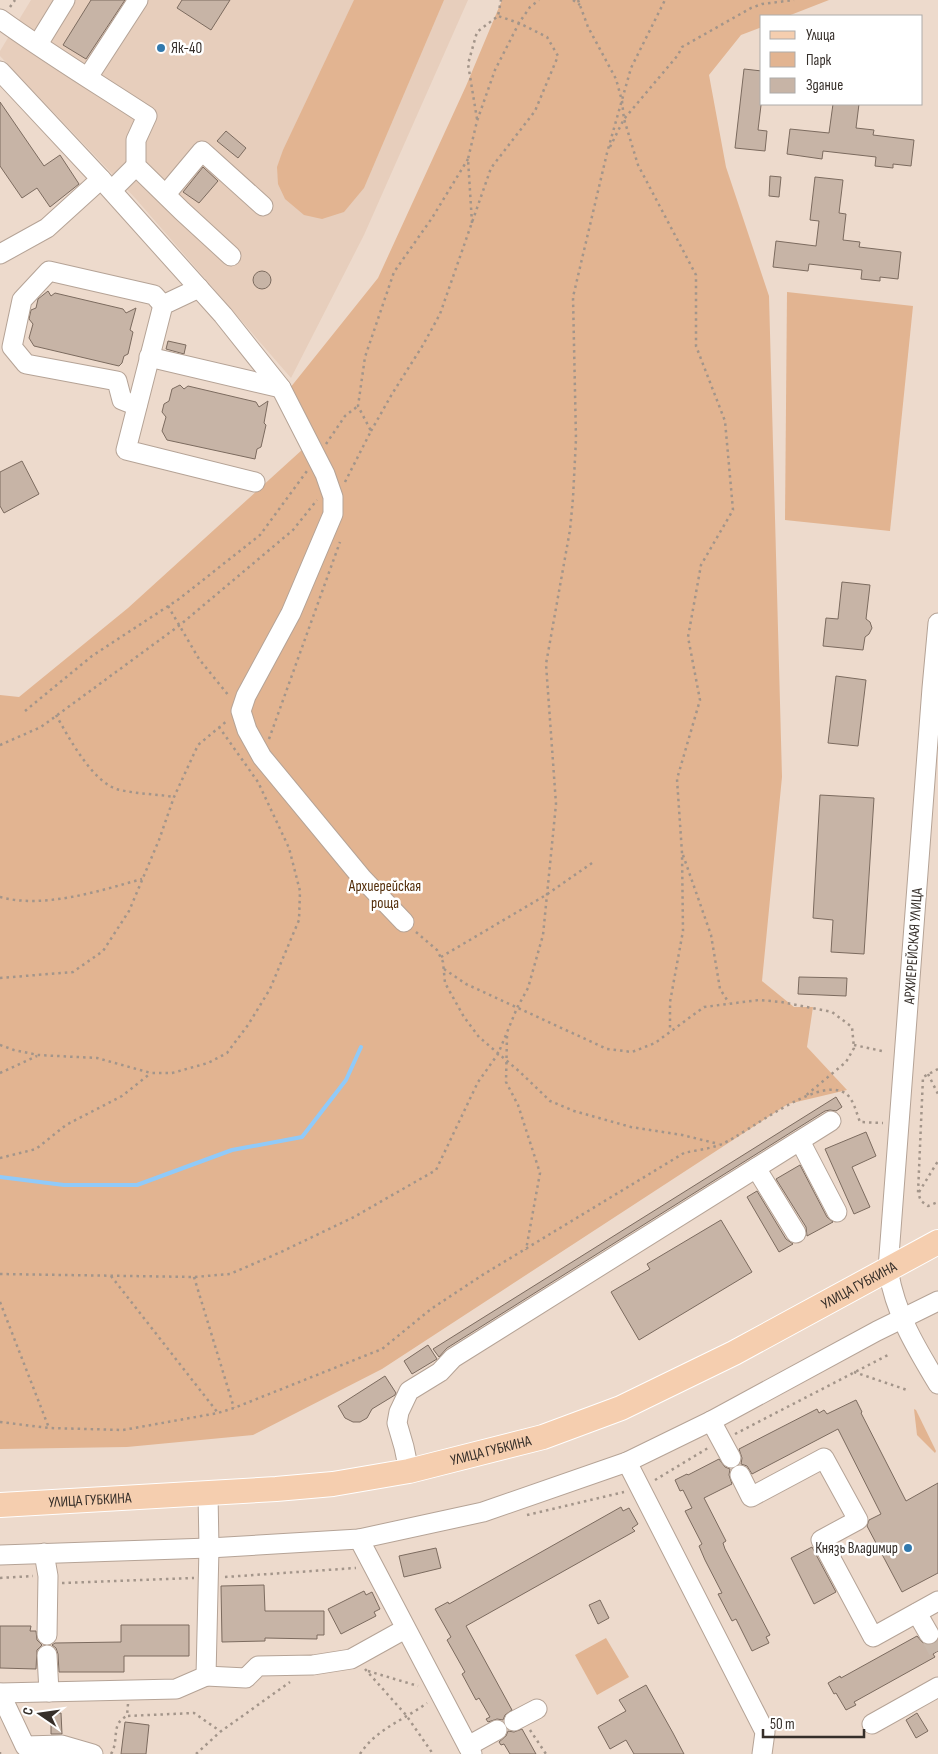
<svg xmlns="http://www.w3.org/2000/svg" width="938" height="1754" font-family="'Sofia Sans Condensed',sans-serif">
<style>
.built{fill:#e7cebc}
.green{fill:#e2b491}
.lines{fill:none;stroke-linecap:round;stroke-linejoin:round}
.stream{stroke:#90caf9;stroke-width:4}
.building{fill:#c7b4a6;stroke:#7c6b5f}
.minor-tunnel{stroke:#c8b8ab;stroke-width:19;stroke-dasharray:19 9;stroke-linecap:butt}
.minor-casing{stroke:#b5a396;stroke-width:21}
.major-casing{stroke:#fff;stroke-width:26}
.path{stroke:#a3958a;stroke-width:2.5;stroke-dasharray:2.5 4;stroke-linecap:butt}
.minor{stroke:#fff;stroke-width:19}
.major{stroke:#f5ceaf;stroke-width:24}
.poi-dot{fill:#3279ad;stroke:#fff;stroke-width:2}
.labels{text-anchor:middle;stroke-width:5;stroke-linejoin:round;paint-order:stroke}
.poi-label{font-size:15px;fill:#352e29;stroke:#fff;text-anchor:start}
.park-label{font-size:15px;fill:#542f0c;stroke:#fff}
.street-label{font-size:15px;fill:#352e29;stroke:#fff}
</style>
<rect width="100%" height="100%" fill="#eddacc"/>
<polygon class="built" points="31,0 468,0 364,235 291,378 136,199 0,56 0,51"/>
<g class="green">
<polygon points="354,0 444,0 364,188 344,212 322,219 304,215 285,199 278,184 277,167 283,150"/>
<polygon points="502,0 829,0 788,16 762,16 762,27 741,35 709,75 726,167 769,296 782,777 762,981 794,1007 813,1007 807,1047 847,1090 788,1104 382,1369 253,1435 127,1447 0,1449 0,695 19,697 128,608 303,449 282,398 378,278 466,86"/>
<polygon points="787,292 913,306 890,531 785,520"/>
<polygon points="914,1409 916,1410 936,1451 935,1453 917,1435"/>
<polygon points="606,1638 629,1677 597,1695 575,1655"/>
</g>
<g class="lines">
<polyline class="stream" points="0,1177 64,1185 137,1185 232,1150 302,1137 346,1080 361,1047"/>
</g>
<g class="building">
<polygon points="91,0 125,0 86,59 63,45"/>
<polygon points="182,0 230,0 211,30 177,8"/>
<polygon points="744,69 762,71 762,97 758,130 767,131 765,151 735,148"/>
<polygon points="0,102 44,166 60,155 79,184 50,207 37,188 22,198 0,166"/>
<polygon points="833,104 859,104 856,128 874,130 873,135 914,140 911,166 893,164 893,168 875,166 876,157 823,151 822,159 787,154 790,129 829,133"/>
<polygon points="226,131 246,148 238,158 217,141"/>
<polygon points="203,167 218,181 199,203 183,192"/>
<polygon points="770,176 781,177 779,197 769,196"/>
<polygon points="815,177 843,180 839,213 846,214 843,240 860,242 859,247 901,252 898,279 880,277 880,281 861,279 862,270 809,264 808,271 773,267 776,241 816,246 819,221 810,220"/>
<circle cx="262" cy="280" r="9"/>
<polygon points="48,291 51,296 55,293 123,309 126,313 136,308 130,330 133,332 128,354 124,356 122,363 119,366 34,346 29,338 33,324 29,319 31,310 36,308 38,299"/>
<polygon points="168,341 186,345 184,354 166,349"/>
<polygon points="180,385 184,389 188,386 256,402 259,407 268,401 264,423 266,425 261,447 257,449 255,459 167,440 162,431 166,417 162,412 164,404 169,401 172,389"/>
<polygon points="22,461 39,494 4,513 0,506 0,472"/>
<polygon points="842,582 870,585 866,619 870,622 872,628 869,634 865,637 863,650 823,646 826,618 838,619"/>
<polygon points="836,676 866,680 858,746 828,743"/>
<polygon points="820,795 874,798 864,954 831,952 833,920 813,918"/>
<polygon points="799,977 847,978 846,996 798,994"/>
<polygon points="836,1097 842,1107 836,1111 830,1110 825,1111 447,1348 439,1357 433,1349"/>
<polygon points="866,1132 876,1156 852,1167 870,1207 854,1214 825,1149"/>
<polygon points="800,1165 827,1217 833,1222 807,1236 806,1227 776,1179"/>
<polygon points="757,1191 786,1239 793,1244 779,1252 747,1197"/>
<polygon points="721,1220 752,1272 639,1340 611,1292 650,1269 647,1264"/>
<polygon points="428,1345 437,1359 412,1374 404,1361"/>
<polygon points="385,1376 396,1393 395,1395 372,1409 367,1418 360,1422 353,1422 345,1418 338,1406"/>
<polygon points="856,1400 862,1412 861,1413 906,1501 938,1483 938,1573 902,1592 867,1526 869,1520 881,1514 838,1429 752,1474 747,1466 741,1464 742,1458 739,1449 817,1409 819,1413 824,1410 827,1414"/>
<polygon points="719,1459 725,1467 730,1469 729,1475 732,1484 704,1498 726,1541 723,1543 725,1549 770,1635 766,1637 769,1643 752,1651 736,1619 732,1621 718,1594 722,1593 705,1560 699,1546 702,1544 685,1511 692,1508 683,1490 680,1491 675,1480 687,1474 688,1475"/>
<polygon points="621,1507 623,1511 629,1508 638,1524 632,1528 635,1531 466,1626 512,1710 505,1715 503,1720 497,1719 488,1722 486,1719 490,1717 479,1698 476,1700 462,1674 465,1672 447,1640 451,1637 435,1609 448,1602 449,1604"/>
<polygon points="812,1547 836,1592 814,1604 791,1558"/>
<polygon points="436,1548 441,1568 404,1577 399,1556"/>
<polygon points="264,1585 265,1611 324,1611 324,1635 317,1635 317,1639 265,1638 265,1641 222,1642 221,1586"/>
<polygon points="364,1591 366,1595 372,1592 380,1609 374,1612 376,1616 341,1634 328,1609"/>
<polygon points="600,1600 609,1618 598,1624 589,1605"/>
<polygon points="121,1625 189,1625 189,1656 124,1656 124,1672 59,1672 58,1654 56,1648 52,1645 55,1643 121,1642"/>
<polygon points="0,1626 31,1626 30,1631 36,1631 37,1640 42,1645 37,1650 36,1669 0,1668"/>
<polygon points="917,1636 923,1643 928,1645 934,1644 938,1640 938,1651 933,1654 935,1657 854,1702 856,1705 846,1710 836,1693 834,1694 828,1683 840,1676 841,1678"/>
<polygon points="646,1685 673,1733 684,1754 634,1754 626,1740 610,1749 598,1727 626,1711 619,1700"/>
<polygon points="51,1713 61,1713 62,1734 51,1734"/>
<polygon points="917,1713 928,1731 916,1738 906,1720"/>
<polygon points="125,1722 149,1725 146,1754 121,1754"/>
<polygon points="522,1729 536,1754 510,1754 504,1744 501,1745 499,1742 506,1736 508,1731 514,1732"/>
</g>
<g class="lines">
<polyline class="minor-tunnel" points="929,1634 938,1651"/>
<g class="minor-casing">
<g id="minor">
<path d="M0 19C47 53 98 84 147 116L136 140V166L182 211 231 256"/>
<polyline points="38,44 65,0"/>
<polyline points="0,71 101,179 223,315 281,388 325,474 333,497 333,514 291,613 246,696 241,711 247,730 262,757 362,878 404,922"/>
<polyline points="88,77 138,0"/>
<polyline points="112,190 136,166"/>
<polyline points="166,194 202,151 263,206"/>
<polyline points="0,254 47,228 101,179"/>
<polyline points="199,288 163,305 126,450 255,482"/>
<polyline points="149,357 281,388"/>
<polyline points="137,406 122,400 117,381 26,364 12,347 22,300 49,271 154,295 163,305"/>
<path d="M938 623 932 688 888 1269C895 1313 915 1346 938 1384"/>
<polyline points="800,1141 837,1212"/>
<polyline points="756,1168 796,1233"/>
<polyline points="711,1421 731,1458"/>
<polyline points="627,1462 765,1732 762,1754"/>
<polyline points="409,1471 404,1447 397,1423 399,1412 409,1391 440,1372 453,1358 831,1121"/>
<polyline points="740,1475 751,1497 824,1458 858,1520 821,1540 873,1637 938,1601"/>
<polyline points="359,1539 472,1754"/>
<polyline points="44,1553 48,1576 47,1635"/>
<polyline points="0,1555 209,1548 359,1539 483,1512 627,1462 711,1421 877,1331 938,1301"/>
<polyline points="917,1613 929,1634"/>
<polyline points="47,1655 49,1692"/>
<polyline points="206,1676 246,1678 258,1666 313,1665 351,1659 405,1629"/>
<polyline points="0,1693 176,1689 206,1676 209,1548 208,1493"/>
<polyline points="0,1693 25,1746 62,1745 93,1754"/>
<polyline points="514,1721 537,1709"/>
<polyline points="872,1724 938,1687"/>
<polyline points="468,1746 497,1730"/>
</g>
</g>
<g class="major-casing">
<g id="major">
<path id="s1" d="M0 1505 276 1489 333 1484 409 1471 543 1437 621 1408 734 1353 938 1242"/>
</g>
</g>
<g class="path">
<polyline points="573,0 580,5"/>
<polyline points="578,0 588,27 616,79 622,101 624,119 638,165 696,275 696,346 725,421 733,510 701,565 688,637 700,700 677,779 682,853 683,931 670,1002 670,1031"/>
<polyline points="10,7 15,0"/>
<polyline points="477,119 468,64 477,32 498,16 501,0"/>
<polyline points="610,147 624,119 678,55 682,47 751,8 762,4 794,0"/>
<polyline points="472,223 468,159 477,121 495,70 519,23 530,7 539,0"/>
<polyline points="371,431 392,394 423,345 440,314 491,168 535,111 558,56 547,37 519,23 498,16"/>
<polyline points="326,444 345,416 358,406"/>
<polyline points="345,482 371,431 358,406 365,357 394,272 432,218 468,159"/>
<polyline points="168,606 199,659 229,696"/>
<polyline points="25,711 92,656 179,599 260,535 307,471"/>
<path d="M56 715C69 738 94 785 120 790 138 794 156 794 174 797"/>
<polyline points="269,739 340,542"/>
<polyline points="0,745 41,727 180,625 293,530 317,500"/>
<polyline points="683,855 711,935 720,989 729,1003"/>
<path d="M0 897C44 909 99 891 142 879"/>
<polyline points="416,932 437,950 443,962 445,983 464,1017 479,1037 520,1072 550,1101 574,1111 631,1127 682,1135 719,1144"/>
<polyline points="441,957 546,895 592,863"/>
<polyline points="444,969 466,984 607,1049 632,1052 655,1043 704,1007 759,1000 781,1002 832,1012 852,1027 854,1048 846,1062 804,1097"/>
<polyline points="0,978 73,972 103,951 129,911 159,840 174,797 198,745 228,720"/>
<polyline points="507,1036 506,1082 518,1105 540,1173 526,1250"/>
<polyline points="0,1045 14,1050 38,1055 97,1058 151,1073 172,1073 208,1063 227,1053 248,1025 270,989 299,920 300,891 289,848 258,782 219,727"/>
<polyline points="854,1045 882,1051"/>
<polyline points="938,1069 923,1077 918,1193 921,1201 928,1206 938,1202"/>
<polyline points="0,1073 37,1056"/>
<polyline points="928,1074 938,1094"/>
<polyline points="0,1158 36,1149 66,1125 122,1096 151,1073"/>
<polyline points="919,1192 938,1161"/>
<polyline points="0,1274 194,1277 230,1274 281,1252 354,1217 436,1170 478,1082 498,1054 517,1008 528,988 543,935 556,804 546,664 570,530 573,498 576,439 573,297 607,153 631,68 665,0"/>
<polyline points="111,1276 218,1413"/>
<polyline points="194,1277 234,1408"/>
<polyline points="0,1302 49,1428"/>
<polyline points="854,1372 907,1390"/>
<path d="M0 1422 49 1428 123 1430 218 1413 234 1408 382 1349 431 1309 484 1274 684 1153C696 1150 710 1149 722 1144 749 1132 815 1078 843 1092 853 1096 856 1112 860 1122L883 1123"/>
<polyline points="735,1434 888,1355"/>
<polyline points="655,1480 708,1448"/>
<polyline points="527,1515 624,1492"/>
<polyline points="225,1577 356,1568"/>
<polyline points="0,1578 33,1576"/>
<polyline points="62,1583 194,1578"/>
<polyline points="365,1669 406,1715 433,1754"/>
<polyline points="368,1671 418,1686"/>
<polyline points="128,1704 127,1716 194,1713 220,1731"/>
<polyline points="530,1730 546,1754"/>
<polyline points="0,1752 0,1754"/>
<path d="M111 1754C120 1739 110 1724 127 1716"/>
<polyline points="196,1754 220,1732 290,1682"/>
<path d="M360 1754C376 1729 404 1720 427 1703"/>
</g>
<use href="#minor" class="minor"/>
<use href="#major" class="major"/>
</g>
<g class="poi-dot">
<circle cx="161" cy="48" r="5"/>
<circle cx="908" cy="1548" r="5"/>
</g>
<g class="labels">
<g class="poi-label">
<text x="171" y="53">Як-40</text>
<text x="898" y="1553" text-anchor="end">Князь Владимир</text>
</g>
<g class="park-label">
<text x="385" y="891">Архиерейская<tspan x="385" dy="17">роща</tspan></text>
</g>
<g class="street-label">
<text transform="translate(913 946) rotate(-86)" y="5">АРХИЕРЕЙСКАЯ УЛИЦА</text>
<text dy="5" stroke="none"><textPath href="#s1" startOffset="900">УЛИЦА ГУБКИНА</textPath></text>
<text dy="5" stroke="none"><textPath href="#s1" startOffset="495">УЛИЦА ГУБКИНА</textPath></text>
<text dy="5" stroke="none"><textPath href="#s1" startOffset="90">УЛИЦА ГУБКИНА</textPath></text>
</g>
</g>
<rect x="760" y="15" width="162" height="90" fill="#ffffff" stroke="#aeaba9"/>
<rect x="770" y="31" width="25" height="8" fill="#f5ceaf" stroke="#aeaba9"/>
<text x="806" y="40" font-size="15" fill="#352e29">Улица</text>
<rect x="770" y="52" width="25" height="15" fill="#e2b491" stroke="#aeaba9"/>
<text x="806" y="65" font-size="15" fill="#352e29">Парк</text>
<rect x="770" y="78" width="25" height="15" fill="#c7b4a6" stroke="#aeaba9"/>
<text x="806" y="90" font-size="15" fill="#352e29">Здание</text>
<g transform="translate(40 1714) rotate(283)" stroke="#ffffff" stroke-width="4" paint-order="stroke">
<path d="M0-4L9 19L0 12L-9 19Z" fill="#352e29"/>
<text y="-8" font-size="14" font-weight="bold" text-anchor="middle" fill="#352e29">С</text>
</g>
<path d="M763 1729v8h101v-8" fill="none" stroke="#352e29" stroke-width="2.5"/>
<text x="770" y="1729" font-size="15" fill="#352e29" stroke="#ffffff" stroke-width="4" paint-order="stroke">50 m</text>
</svg>
